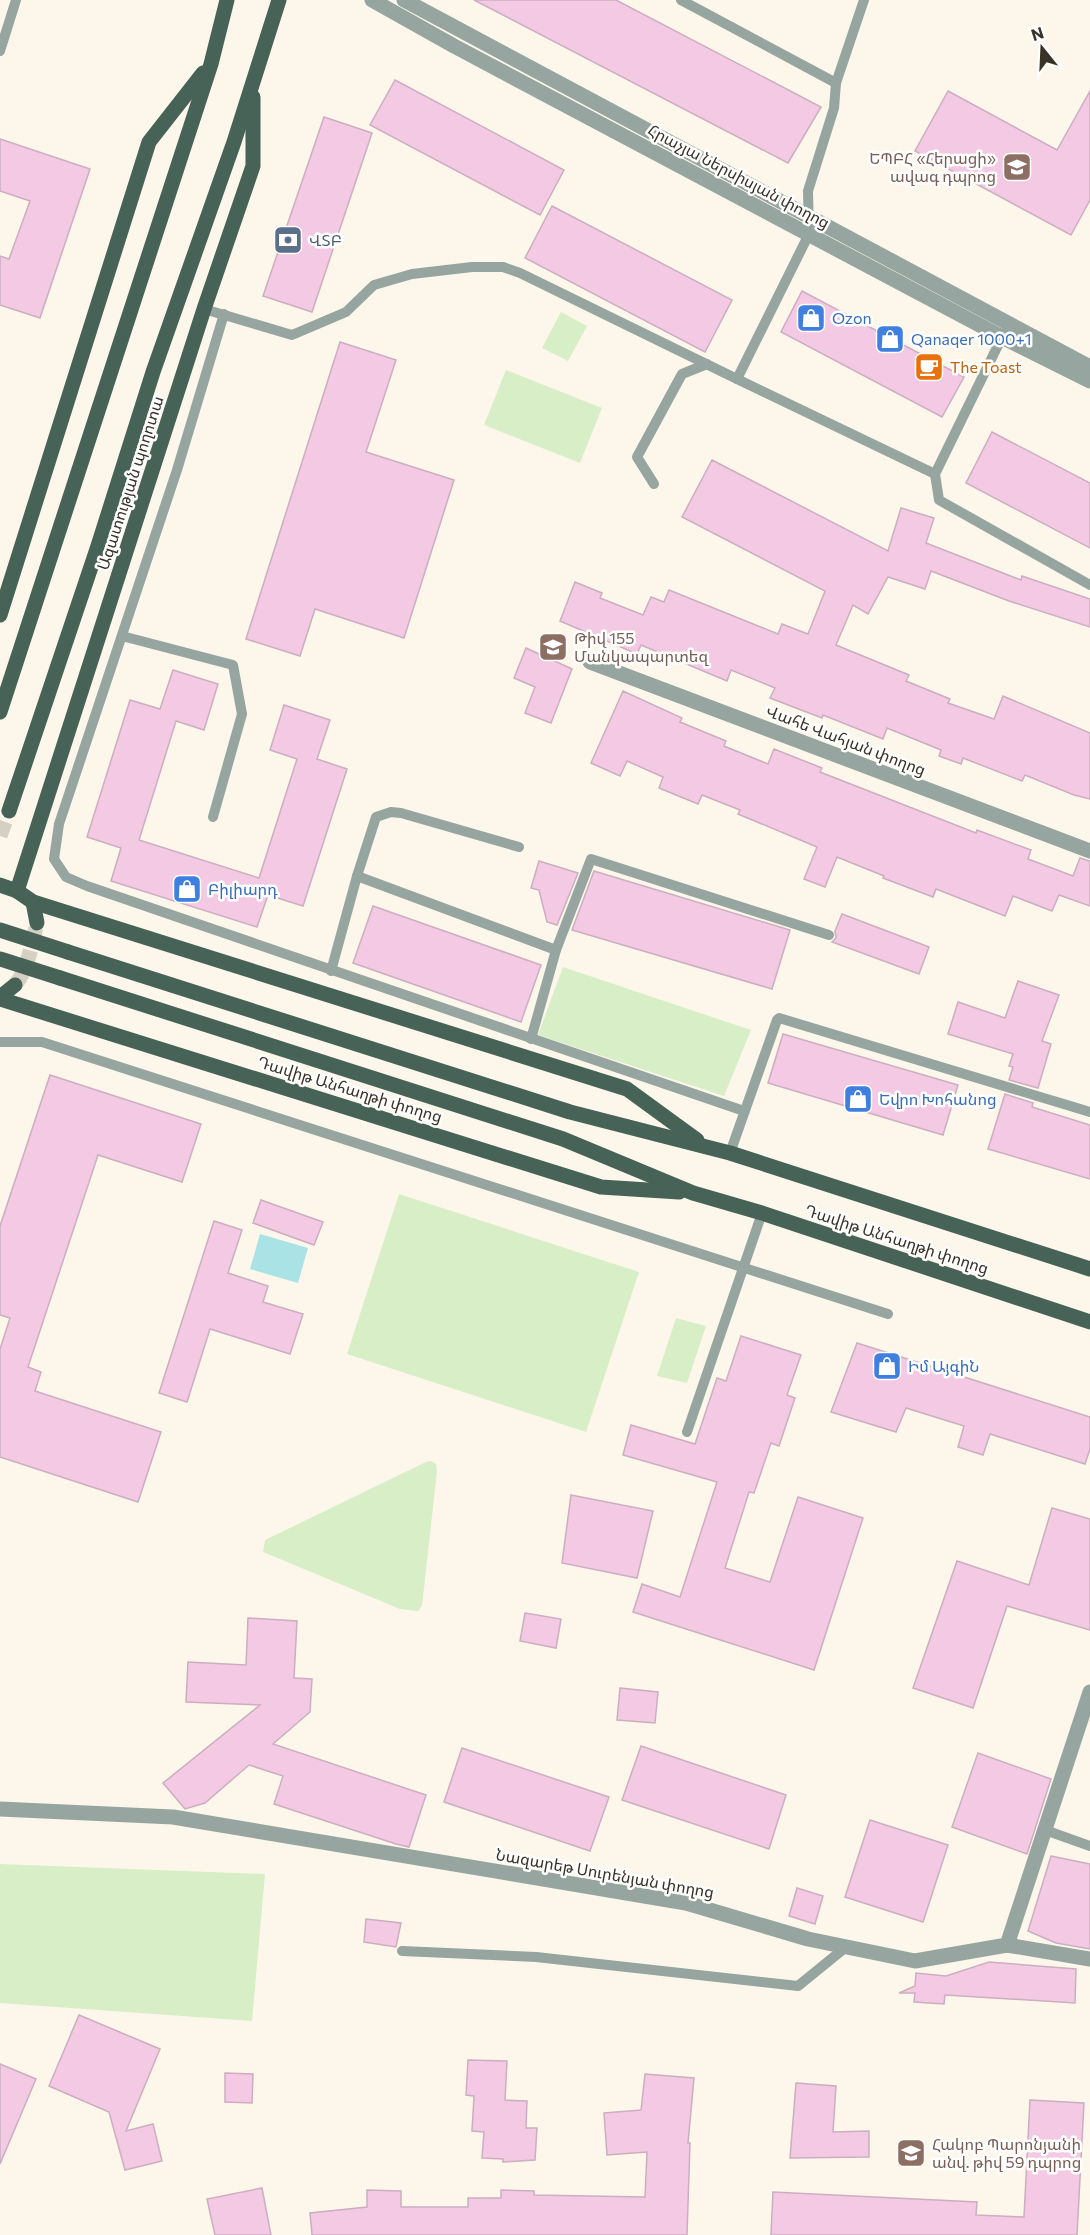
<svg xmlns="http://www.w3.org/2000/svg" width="1090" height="2235" font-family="Commissioner,'Noto Sans Armenian',sans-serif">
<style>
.green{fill:#d7eec7}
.water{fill:#a9e3e5}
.building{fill:#f3c9e3;stroke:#ccaec0;stroke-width:1.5}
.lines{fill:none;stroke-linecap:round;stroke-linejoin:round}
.primary-tunnel{stroke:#d6d0c4;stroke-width:15;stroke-dasharray:15 8;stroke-linecap:butt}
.service{stroke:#96a59f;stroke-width:10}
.minor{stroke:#96a59f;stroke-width:15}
.tertiary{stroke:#96a59f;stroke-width:15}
.primary{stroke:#476257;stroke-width:15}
.primary-bridge{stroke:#476257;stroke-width:15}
.labels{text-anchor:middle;stroke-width:5;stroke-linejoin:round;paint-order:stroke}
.education-label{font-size:16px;fill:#785e54;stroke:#fff;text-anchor:start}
.street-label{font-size:16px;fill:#383227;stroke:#fff}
.service-label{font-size:16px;fill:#4e5e75;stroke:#fff;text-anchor:start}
.shop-label{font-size:16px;fill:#366cbe;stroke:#fff;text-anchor:start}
.food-label{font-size:16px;fill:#c56008;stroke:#fff;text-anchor:start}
</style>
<rect width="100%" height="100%" fill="#fdf7eb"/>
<g class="green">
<polygon points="561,312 587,326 568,361 542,348"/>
<polygon points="506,370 602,408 580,463 484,425"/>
<polygon points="563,967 751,1030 724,1096 538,1035"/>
<polygon points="399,1194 639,1272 586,1432 347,1354"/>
<polygon points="676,1318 706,1326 687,1383 657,1376"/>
<polygon points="431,1461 436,1464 437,1471 422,1606 418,1611 400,1609 263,1552 265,1540 426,1462"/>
<polygon points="0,1864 265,1874 252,2021 0,2003"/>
</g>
<polygon class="water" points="260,1234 308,1248 298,1283 250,1269"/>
<g class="building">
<polygon points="474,0 616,0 821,107 788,163"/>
<polygon points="395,80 564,170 540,215 370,125"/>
<polygon points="948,91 1057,150 1090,91 1090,200 1071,235 915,151"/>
<polygon points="324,117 372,133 312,312 263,296"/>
<polygon points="0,139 90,169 40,318 0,305 0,256 9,259 30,201 0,191"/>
<polygon points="552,206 732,300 705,352 525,258"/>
<polygon points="802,291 964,377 942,417 781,332"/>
<polygon points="340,342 396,360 366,452 454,480 404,638 315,609 300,656 246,639"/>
<polygon points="992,432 1090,483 1090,548 966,483"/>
<polygon points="712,460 888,551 901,508 934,518 926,543 1021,580 1022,576 1090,599 1090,627 1009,601 931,571 925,589 888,577 868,614 853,605 836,645 909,675 906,681 950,699 948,703 994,719 1003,696 1090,733 1090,799 1074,795 1025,775 1022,781 963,758 961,764 939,756 941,750 887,728 883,739 823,715 822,718 770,698 775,688 731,670 727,681 641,645 637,654 560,621 575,582 602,593 600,598 643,615 651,597 664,602 669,590 778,634 782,624 808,634 825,591 682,517"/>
<polygon points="526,648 572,669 551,723 525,713 535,687 514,678"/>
<polygon points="173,670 218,684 204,730 176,721 139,840 259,878 297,759 270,750 284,705 330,720 317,759 347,769 303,906 268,895 257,927 111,881 121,848 87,837 130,700 160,709"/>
<polygon points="623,691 682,718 680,722 726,741 724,746 768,764 774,749 822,768 820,772 976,833 977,830 1031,850 1028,859 1073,876 1080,858 1090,861 1090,906 1059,895 1052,911 1013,896 1005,916 936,889 933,897 883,878 884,876 837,857 825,887 804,879 817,847 738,814 740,810 702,795 698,804 659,788 663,777 627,761 620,776 591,763"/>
<polygon points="539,861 578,873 557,925 547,922 539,890 531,888"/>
<polygon points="594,871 790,930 772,989 572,930"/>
<polygon points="373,906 541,965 521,1022 353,963"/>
<polygon points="842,914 929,947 919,974 832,942 836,938 835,931"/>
<polygon points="1018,981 1059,995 1042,1041 1051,1044 1038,1088 1009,1080 1013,1067 1009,1066 1013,1054 948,1034 958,1002 1005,1018"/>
<polygon points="783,1034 958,1085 943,1135 768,1083"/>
<polygon points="50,1075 201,1124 182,1182 98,1155 28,1367 41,1372 35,1391 161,1432 138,1502 0,1457 0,1349 10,1318 0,1315 0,1226"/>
<polygon points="1005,1094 1033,1103 1032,1107 1090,1125 1090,1179 988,1149"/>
<polygon points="261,1200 323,1222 314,1245 253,1223"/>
<polygon points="214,1221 242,1230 228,1273 268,1286 263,1302 303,1314 290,1354 210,1329 187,1402 159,1393"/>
<polygon points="741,1336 801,1355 787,1395 795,1398 779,1446 771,1443 754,1493 749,1492 725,1568 770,1582 798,1497 863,1518 814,1670 633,1612 642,1584 680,1597 717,1482 623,1455 631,1425 695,1444 717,1378 726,1381"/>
<polygon points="857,1343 1090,1417 1090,1449 1085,1464 990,1434 983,1455 958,1447 964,1426 906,1408 896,1432 831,1412"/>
<polygon points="571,1495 653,1511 637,1578 562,1563"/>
<polygon points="1052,1508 1090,1519 1090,1630 1007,1606 973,1708 913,1688 957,1561 1029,1585"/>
<polygon points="525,1613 561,1619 556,1648 520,1641"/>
<polygon points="248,1618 297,1621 294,1678 312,1679 310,1712 273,1744 426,1795 409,1847 396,1844 274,1804 283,1776 249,1765 205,1803 185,1809 163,1783 260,1705 186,1702 188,1662 246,1665"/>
<polygon points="620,1688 658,1692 655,1723 617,1720"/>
<polygon points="641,1746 786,1795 769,1849 622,1800"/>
<polygon points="462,1748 609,1797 590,1851 444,1802"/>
<polygon points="978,1753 1051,1779 1027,1854 952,1827"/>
<polygon points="870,1820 948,1845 923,1922 845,1897"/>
<polygon points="1051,1856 1090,1864 1090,1949 1056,1943 1028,1931"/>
<polygon points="797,1888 823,1896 815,1924 789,1916"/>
<polygon points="366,1919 401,1923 396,1947 364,1942"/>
<polygon points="989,1962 1076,1969 1075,2003 945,1995 944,2004 914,2002 915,1993 899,1993 915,1986 916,1973 946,1976"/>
<polygon points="79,2015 160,2049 126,2131 153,2124 162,2161 125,2170 109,2112 49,2086"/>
<polygon points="468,2060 507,2061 505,2100 527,2101 526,2128 537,2128 535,2160 503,2162 503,2159 482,2158 484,2132 472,2131 474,2096 466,2095"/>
<polygon points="0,2064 36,2079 0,2164"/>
<polygon points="225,2073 253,2074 252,2103 225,2102"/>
<polygon points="645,2074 694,2078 688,2143 690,2143 687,2235 312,2235 310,2213 367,2207 367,2190 401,2191 401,2207 468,2207 468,2198 501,2198 501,2190 534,2191 534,2195 645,2197 647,2152 607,2155 604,2113 641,2110"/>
<polygon points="796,2083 836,2086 833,2132 869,2131 869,2157 790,2158"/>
<polygon points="1030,2100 1084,2103 1077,2235 771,2235 773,2192 977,2202 976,2215 1024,2217"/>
<polygon points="262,2188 271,2235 215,2235 207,2199"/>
</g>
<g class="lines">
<g class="primary-tunnel">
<polyline points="0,836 9,811"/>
<path d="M15 985C28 970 32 942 37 923"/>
</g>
<g class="service">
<polyline points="681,0 836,83"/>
<polyline points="0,51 16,0"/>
<polyline points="204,309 292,335 346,312 374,285 412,274 472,267 503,267 520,273 737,379 809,234 808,191 834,108 836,83 864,0"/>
<polyline points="224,314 177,470 59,824 54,859 66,877 87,886 744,1111"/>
<polyline points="1004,333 935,474 939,500 1090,585"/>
<polyline points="737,379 935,474"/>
<polyline points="654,484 637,457 682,374 707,364"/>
<polyline points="122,636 233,665 242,714 213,817"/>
<polyline points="519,847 401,813 391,812 376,817 357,876 556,950"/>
<polyline points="331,971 357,876"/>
<polyline points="531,1039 556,950 591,859 829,935"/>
<polyline points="0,1042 42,1042 888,1314"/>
<polyline points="730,1153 777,1020 779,1018 1090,1112"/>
<polyline points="687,1432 762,1213"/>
<polyline points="1045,1830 1090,1846"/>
<polyline points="402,1951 536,1957 798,1986 846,1947"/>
</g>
<g class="minor">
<polyline points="590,662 1090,851"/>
<polyline points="0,1809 173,1817 686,1903 808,1939 915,1961 1007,1945 1090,1692"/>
<polyline points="1007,1945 1090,1959"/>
</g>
<g class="tertiary">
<polyline points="372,0 454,46 1002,337 1090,381"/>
<polyline points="404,0 1090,367"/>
</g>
<g class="primary">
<polyline points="0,615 149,142 203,73"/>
<polyline points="0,712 211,64 227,0"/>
<polyline points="9,811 98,546 153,372 234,142 279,0"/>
<polyline points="0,885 17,891 33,902 627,1089 697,1140"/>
<polyline points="17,891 204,309 253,166 253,97"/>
<polyline points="33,902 37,923"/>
<polyline points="68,952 570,1112 730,1153 1090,1269"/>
<polyline points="60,978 563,1139 693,1193 762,1213 1090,1322"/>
<polyline points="0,997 15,985"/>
<polyline points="0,999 601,1187 679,1192"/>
</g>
<g class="primary-bridge">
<polyline points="0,930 68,952"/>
<polyline points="0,959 60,978"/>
</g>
</g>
<defs>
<g id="school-square" transform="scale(1.5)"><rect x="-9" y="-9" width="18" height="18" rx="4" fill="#8d6e63" stroke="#fff"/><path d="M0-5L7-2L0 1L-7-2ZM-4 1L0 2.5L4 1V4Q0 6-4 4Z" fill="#fff"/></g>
<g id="bank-square" transform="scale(1.5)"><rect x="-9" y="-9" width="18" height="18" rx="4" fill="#5c6f8a" stroke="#fff"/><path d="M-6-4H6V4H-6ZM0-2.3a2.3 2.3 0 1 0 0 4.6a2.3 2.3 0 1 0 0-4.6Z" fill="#fff"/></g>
<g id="shop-square" transform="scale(1.5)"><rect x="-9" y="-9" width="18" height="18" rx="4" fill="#3f7fe0" stroke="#fff"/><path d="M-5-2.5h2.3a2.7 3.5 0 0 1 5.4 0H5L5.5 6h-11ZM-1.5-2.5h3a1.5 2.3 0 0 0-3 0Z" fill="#fff"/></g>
<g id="cafe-square" transform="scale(1.5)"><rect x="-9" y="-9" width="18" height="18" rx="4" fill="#e8710a" stroke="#fff"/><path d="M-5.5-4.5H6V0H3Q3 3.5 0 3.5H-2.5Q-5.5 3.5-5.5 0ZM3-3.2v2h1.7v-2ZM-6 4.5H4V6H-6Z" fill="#fff"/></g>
</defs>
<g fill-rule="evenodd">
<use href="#school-square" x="1017" y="167"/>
<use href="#bank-square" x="288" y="240"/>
<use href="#shop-square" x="811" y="318"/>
<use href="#shop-square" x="890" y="339"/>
<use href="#cafe-square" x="929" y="367"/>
<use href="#school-square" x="553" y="647"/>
<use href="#shop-square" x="187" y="889"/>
<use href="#shop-square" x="858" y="1099"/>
<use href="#shop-square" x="887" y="1366"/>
<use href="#school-square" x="911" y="2153"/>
</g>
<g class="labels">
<g class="education-label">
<text x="996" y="164" text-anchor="end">ԵՊԲՀ «Հերացի»<tspan x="996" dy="18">ավագ դպրոց</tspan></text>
<text x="574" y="644">Թիվ 155<tspan x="574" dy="18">Մանկապարտեզ</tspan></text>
<text x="932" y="2150">Հակոբ Պարոնյանի<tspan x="932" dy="18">անվ. թիվ 59 դպրոց</tspan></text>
</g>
<g class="street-label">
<text transform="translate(739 176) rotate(28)" y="6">Հրաչյա Ներսիսյան փողոց</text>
<text transform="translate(130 483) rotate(-72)" y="6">Ազատության պողոտա</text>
<text transform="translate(846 740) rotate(21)" y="6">Վահե Վահյան փողոց</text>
<text transform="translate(350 1089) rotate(17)" y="6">Դավիթ Անհաղթի փողոց</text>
<text transform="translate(897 1239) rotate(18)" y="6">Դավիթ Անհաղթի փողոց</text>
<text transform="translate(605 1873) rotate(10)" y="6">Նազարեթ Սուրենյան փողոց</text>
</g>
<g class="service-label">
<text x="309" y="246">ՎՏԲ</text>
</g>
<g class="shop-label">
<text x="832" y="324">Ozon</text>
<text x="911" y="345">Qanaqer 1000+1</text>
<text x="208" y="895">Բիլիարդ</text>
<text x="879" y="1105">Եվրո Խոհանոց</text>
<text x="908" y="1372">Իմ ԱյգիՆ</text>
</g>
<g class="food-label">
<text x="950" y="373">The Toast</text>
</g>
</g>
<g transform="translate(1042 48) rotate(342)" stroke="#ffffff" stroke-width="4.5" paint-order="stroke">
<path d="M0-4.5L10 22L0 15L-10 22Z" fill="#383227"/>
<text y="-9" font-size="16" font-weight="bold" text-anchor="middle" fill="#383227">N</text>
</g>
</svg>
